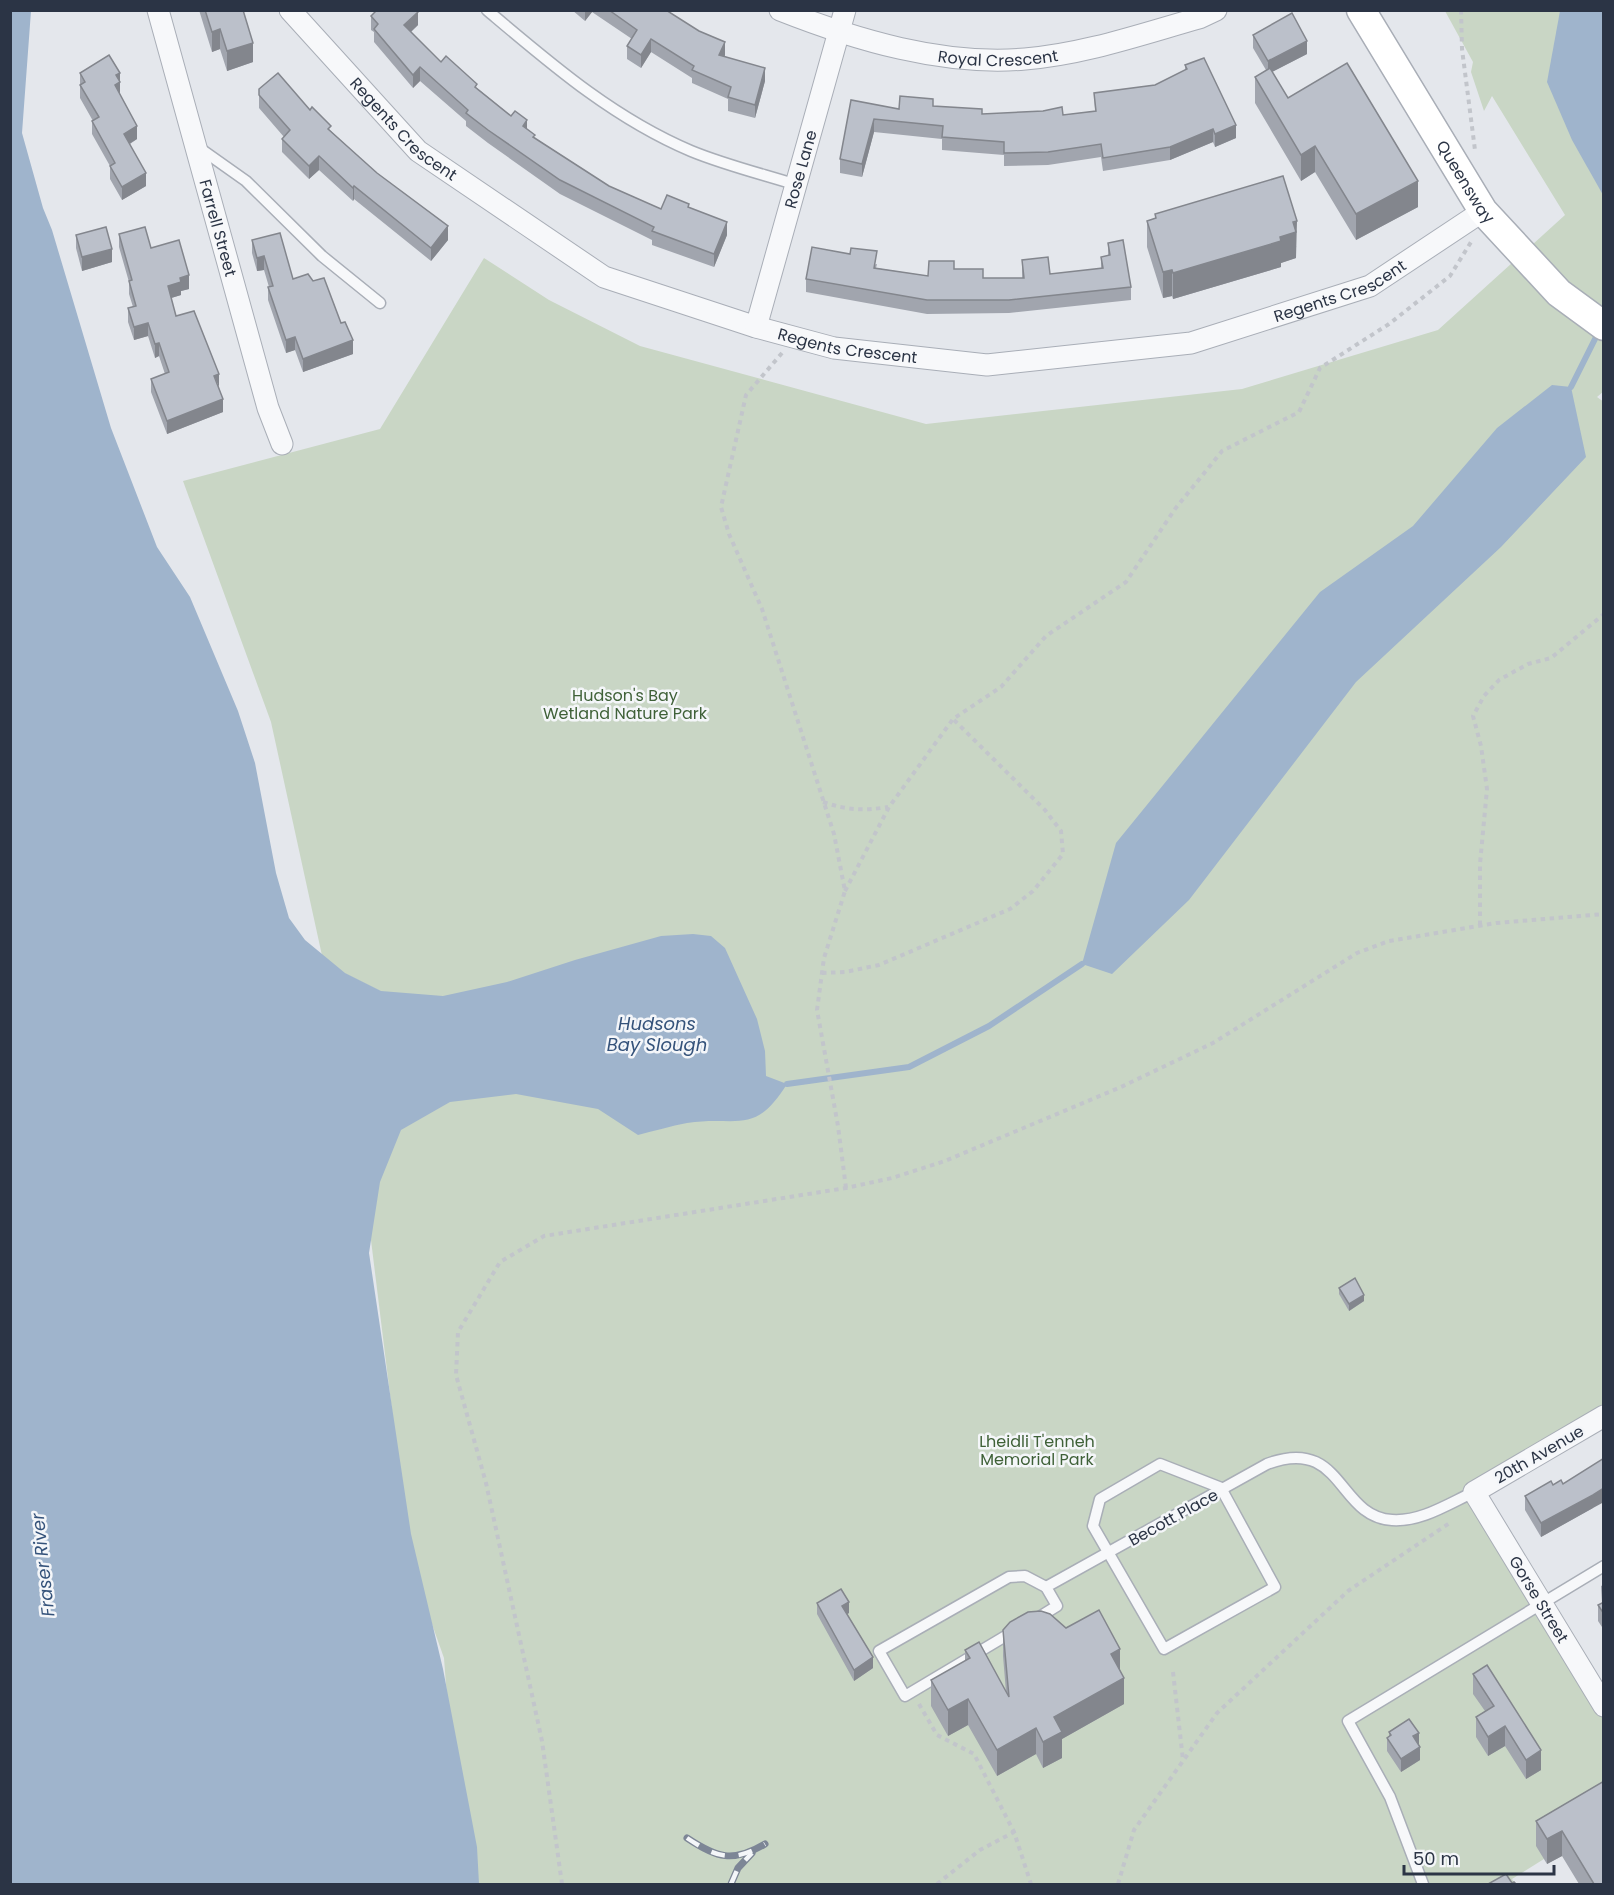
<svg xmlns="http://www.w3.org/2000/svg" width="1614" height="1895" font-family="Poppins,sans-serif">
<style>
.green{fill:#c9d6c5}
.water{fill:#9fb4cc}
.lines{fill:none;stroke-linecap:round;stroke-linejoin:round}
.stream{stroke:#9fb4cc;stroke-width:6}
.service-casing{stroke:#a9aeb7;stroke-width:13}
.minor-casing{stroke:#a9aeb7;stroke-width:23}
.secondary-casing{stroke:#a9aeb7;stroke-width:31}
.path{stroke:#c2c5cb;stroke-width:4;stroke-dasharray:4.5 4.5;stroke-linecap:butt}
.service{stroke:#f7f8fa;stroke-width:10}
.minor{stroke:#f7f8fa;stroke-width:21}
.secondary{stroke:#fff;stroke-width:28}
.rail-casing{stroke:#7d8696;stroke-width:7}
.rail{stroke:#f4f6f9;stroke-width:4.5;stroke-dasharray:14;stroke-linecap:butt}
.wall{fill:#a1a5ae}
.shaded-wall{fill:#83868d}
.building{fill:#bbc0ca;stroke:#83868d;stroke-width:1.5}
.labels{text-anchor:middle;stroke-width:5;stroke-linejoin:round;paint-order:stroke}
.street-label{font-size:16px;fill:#2b3445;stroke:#f4f6f9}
.park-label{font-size:16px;fill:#3f6138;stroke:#f4f6f9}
.water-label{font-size:18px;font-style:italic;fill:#34527a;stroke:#f4f6f9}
</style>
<rect width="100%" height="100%" fill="#e4e7ec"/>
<polygon class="green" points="1445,11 1603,11 1604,391 1597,397 1604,402 1603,1425 1471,1506 1603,1715 1603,1822 1512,1879 1515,1884 461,1884 444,1658 411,1565 354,1102 271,722 183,481 380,429 484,258 549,300 640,346 926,424 1242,389 1438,330 1565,215 1492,96 1484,111 1471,72 1473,62"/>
<g class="water">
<path d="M31 11 22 133 43 208 52 230 111 428 157 547 190 597 238 711 255 763 276 873 289 918 305 940 345 973 381 991 443 996 507 982 575 960 661 936 693 934 711 936 725 948 757 1019 765 1051 766 1076 787 1084C754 1137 737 1115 687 1123 671 1126 654 1131 638 1135L598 1109 516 1094 450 1102 401 1130 380 1182 369 1253 411 1534 443 1669 477 1847 479 1884H11L10 11Z"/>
<polygon points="1560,11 1603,11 1603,195 1572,140 1547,82"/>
<polygon points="1552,385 1571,387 1586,457 1501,547 1356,682 1189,900 1112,974 1082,964 1116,843 1320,592 1413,526 1497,428"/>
</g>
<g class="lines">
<g class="stream">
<polyline points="1571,387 1599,331"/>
<polyline points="787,1084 909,1067 989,1026 1082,964"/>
</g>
<g class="service-casing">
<g id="service">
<path d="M487 10C551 64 613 118 691 151 725 165 762 174 797 185"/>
<polyline points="198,147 246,181 322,256 380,303"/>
<polyline points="1222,1490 1275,1587 1164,1649 1093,1526 1100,1499 1160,1464 1224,1489"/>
<path d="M1036 1619 1057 1606 1046 1587 1267 1464C1343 1435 1337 1517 1392 1520 1421 1522 1448 1504 1474 1492"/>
<polyline points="1014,1631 905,1696 879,1651 1009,1577 1025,1576 1046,1587"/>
<polyline points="1423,1884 1390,1797 1348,1721 1604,1566"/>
</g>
</g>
<g class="minor-casing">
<g id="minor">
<path id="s1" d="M158 10 268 408 282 444"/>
<path id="s2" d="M290 10 418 151 604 277 756 327 834 348 987 365 1191 343 1370 286 1483 211"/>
<path id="s3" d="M780 10C856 40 943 66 1025 59 1085 54 1142 34 1199 18L1216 10"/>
<path id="s4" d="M756 327 845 10"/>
<path id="s5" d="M1604 1416 1474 1492 1604 1706"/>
</g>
</g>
<g class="secondary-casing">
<g id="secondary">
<path id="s6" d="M1361 10 1483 211 1559 293 1604 326"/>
</g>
</g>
<g class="path">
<polyline points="1461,10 1462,49 1475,150"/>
<polyline points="782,353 746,395 721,507 729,534 762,609 834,834 845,891 824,958 817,1010 838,1126 846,1188"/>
<path d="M823 802C846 810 864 811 888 807"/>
<polyline points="845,891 889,807 953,719 1001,687 1046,636 1126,582 1175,509 1222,451 1299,412 1320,368 1389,324 1450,276 1471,242"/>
<polyline points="1480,925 1480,864 1487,789 1481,746 1473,716 1484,696 1499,680 1528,664 1551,658 1604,614"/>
<polyline points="822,973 845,972 879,965 1010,909 1033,891 1063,854 1061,831 1045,810 953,719"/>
<polyline points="1173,1672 1183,1760"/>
<polyline points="919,1704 937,1735 974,1754 1014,1832 1031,1884"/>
<polyline points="562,1884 542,1741 486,1483 456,1375 458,1332 500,1262 544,1236 846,1188 892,1178 945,1161 1121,1087 1213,1043 1357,953 1389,941 1496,923 1604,914"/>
<polyline points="937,1884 980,1850 1014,1832"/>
<polyline points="1118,1884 1134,1830 1217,1713 1348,1591 1451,1522"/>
</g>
<use href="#service" class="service"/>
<use href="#minor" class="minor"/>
<use href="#secondary" class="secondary"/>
<g class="rail-casing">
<g id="rail">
<path d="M687 1838C717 1858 733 1863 765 1844"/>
<polyline points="731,1884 738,1868 752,1853"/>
</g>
</g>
<use href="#rail" class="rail"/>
</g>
<g class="wall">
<polygon points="199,10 243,10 253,62 227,71 220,49 212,52"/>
<polygon points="572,10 666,10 725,55 725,56 765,81 755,118 728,111 728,99 692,83 692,78 651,52 641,68 627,59 627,46 632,39 592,12 585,21"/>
<polygon points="371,16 418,25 411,32 441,62 477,88 527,129 535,138 609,186 661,209 689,207 727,235 714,267 652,245 652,240 560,194 488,143 466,126 466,121 420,81 413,88 374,42 374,32 371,30"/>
<polygon points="1253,35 1307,54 1272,72 1288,98 1418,207 1356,240 1315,172 1301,181 1255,103 1255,77 1266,70 1253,48"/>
<polygon points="1185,65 1236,138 1215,147 1213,142 1170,160 1103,171 1101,157 1048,165 1004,166 1004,155 942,150 942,139 874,132 862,177 840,173 840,159 851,100 899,109 933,106 982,114 1063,115 1095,111 1094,93 1155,85 1185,70"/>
<polygon points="80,73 120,73 120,95 137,139 130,144 146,186 122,200 110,179 110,166 92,134 92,121 93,121 80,98"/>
<polygon points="259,89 310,110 331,131 448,240 431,261 354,199 353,201 319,170 309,179 282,152 282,139 284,137 259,108"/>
<polygon points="1155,214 1297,247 1296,247 1296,258 1281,263 1281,267 1173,299 1172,296 1163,298 1147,247 1147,221 1155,218"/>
<polygon points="119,234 151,248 189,289 181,291 181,295 171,298 176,316 219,387 223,412 167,434 151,392 151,379 165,374 159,356 155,358 148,336 134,340 128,322 128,308 133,307 129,294 129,282 119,247"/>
<polygon points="76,235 112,262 82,271 76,248"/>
<polygon points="252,240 293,279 353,354 303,372 295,350 286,353 268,300 268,287 269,287 264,270 257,271 252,253"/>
<polygon points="1108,243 1131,287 1131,300 1009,313 927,314 806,292 806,279 877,264 876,268 928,276 954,269 983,278 1022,278 1022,260 1050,274 1101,269 1101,257 1108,256"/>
<polygon points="1339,1288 1364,1301 1349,1311 1339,1294"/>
<polygon points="1563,1484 1593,1508 1541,1537 1525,1510 1525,1496 1553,1485"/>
<polygon points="1604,1577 1604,1630 1598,1621 1598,1605 1602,1603 1601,1586 1603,1585 1603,1578"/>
<polygon points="817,1603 849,1613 847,1614 873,1668 854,1681 817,1614"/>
<polygon points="1003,1630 1120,1671 1124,1704 1062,1739 1062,1758 1043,1768 1036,1754 997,1776 968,1725 948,1736 931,1706 931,1680 965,1661 965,1650 1006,1692 1003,1656"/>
<polygon points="1473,1674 1541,1770 1526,1779 1505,1746 1488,1756 1476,1737 1476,1717 1485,1711 1473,1694"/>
<polygon points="1389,1732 1419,1745 1420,1760 1401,1772 1387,1751 1387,1738 1389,1736"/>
<polygon points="1604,1781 1604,1884 1579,1884 1562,1856 1547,1864 1536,1846 1536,1821"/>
</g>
<g class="shaded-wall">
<polygon points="585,10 592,10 592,12 585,21"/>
<polygon points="418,12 418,25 404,38 404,25"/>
<polygon points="220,29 220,49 212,52 212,32"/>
<polygon points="651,39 651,52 641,68 641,55"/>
<polygon points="1307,41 1307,54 1268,74 1268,61"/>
<polygon points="725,42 725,55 719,68 719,55"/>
<polygon points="253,43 253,62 227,71 227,51"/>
<polygon points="420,67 420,81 413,88 413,75"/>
<polygon points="765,68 765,81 755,118 755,105"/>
<polygon points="120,73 120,95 115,85 116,75"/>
<polygon points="874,119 874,132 862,177 862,164"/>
<polygon points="527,120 527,133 523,126"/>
<polygon points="1236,125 1236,138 1215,147 1215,134"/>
<polygon points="137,126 137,139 124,147 124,134"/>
<polygon points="1213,129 1213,142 1170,160 1170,147"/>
<polygon points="1315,146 1315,172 1301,181 1301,155"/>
<polygon points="319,156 319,170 309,179 309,166"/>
<polygon points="146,173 146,186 122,200 122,187"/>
<polygon points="1418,181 1418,207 1356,240 1356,214"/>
<polygon points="354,186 354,199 353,201 353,188"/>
<polygon points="1297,221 1296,258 1281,263 1281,267 1173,299 1173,273"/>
<polygon points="727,222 727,235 714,267 714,254"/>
<polygon points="448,226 448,240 431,261 431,248"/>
<polygon points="112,249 112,262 82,271 82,257"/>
<polygon points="264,256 264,270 257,271 257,258"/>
<polygon points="1172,270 1172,296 1163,298 1163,272"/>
<polygon points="189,275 189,289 181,291 181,295 168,299 168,286 180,278"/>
<polygon points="148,323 148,336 134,340 134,327"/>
<polygon points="295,337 295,350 286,353 286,340"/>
<polygon points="353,340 353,354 303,372 303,359"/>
<polygon points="159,343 159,356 155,358 155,344"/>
<polygon points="219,374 219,387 214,376"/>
<polygon points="223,399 223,412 167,434 167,421"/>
<polygon points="1364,1295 1364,1301 1349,1311 1349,1304"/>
<polygon points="1604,1488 1604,1502 1593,1508 1541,1537 1541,1523"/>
<polygon points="849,1602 849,1613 842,1617 842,1606"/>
<polygon points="1120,1649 1120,1675 1111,1654"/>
<polygon points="873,1657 873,1668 854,1681 854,1670"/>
<polygon points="1124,1678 1124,1704 1062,1739 1062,1758 1043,1768 1043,1742 1054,1717"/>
<polygon points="968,1699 968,1725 948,1736 948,1710"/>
<polygon points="1505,1726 1505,1746 1488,1756 1488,1737"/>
<polygon points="1036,1728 1036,1754 997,1776 997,1750"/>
<polygon points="1419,1733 1419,1746 1413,1736"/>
<polygon points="1420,1747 1420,1760 1401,1772 1401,1759"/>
<polygon points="1541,1750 1541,1770 1526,1779 1526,1760"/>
<polygon points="1562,1831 1562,1856 1547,1864 1547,1839"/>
</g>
<g class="building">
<polygon points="205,10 243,10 253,43 227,51 220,29 212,32"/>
<polygon points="377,10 416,10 418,12 404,25 441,62 446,56 477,84 475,87 511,116 515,111 527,120 523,126 535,135 533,137 609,186 661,209 667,195 689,204 688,207 727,222 714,254 652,231 654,227 560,180 488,130 466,113 468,110 420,67 413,75 374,29 378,24 371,16"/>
<polygon points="609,10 666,10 699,31 725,42 719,55 765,68 755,105 728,97 731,87 692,70 694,66 651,39 641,55 627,46 637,30"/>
<polygon points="1292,13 1307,41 1268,61 1253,35"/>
<polygon points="109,55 120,73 116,75 120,82 115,85 137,126 124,134 146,173 122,187 110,166 115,163 92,121 99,117 80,85 85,82 80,73"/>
<polygon points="1204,58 1236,125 1215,134 1213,129 1170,147 1103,158 1101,144 1048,152 1004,153 1004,142 942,137 943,126 874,119 862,164 840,159 851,100 899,109 900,96 933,99 933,106 982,109 982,114 1043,111 1062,107 1063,115 1096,111 1094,93 1155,85 1187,69 1185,65"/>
<polygon points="1347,63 1418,181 1356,214 1315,146 1301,155 1255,77 1270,68 1288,98"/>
<polygon points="278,73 310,110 312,107 331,126 328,129 377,173 448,226 431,248 354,186 353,188 319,156 309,166 282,139 290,130 259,95 259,89"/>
<polygon points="1283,176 1297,221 1293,222 1296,232 1280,237 1281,241 1173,273 1172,270 1163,272 1147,221 1156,218 1155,214"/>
<polygon points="106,227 112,249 82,257 76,235"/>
<polygon points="145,227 151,248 179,240 189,275 180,278 181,282 168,286 176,316 194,311 219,374 214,376 223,399 167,421 151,379 169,372 159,343 155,344 148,323 134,327 128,308 136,306 129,281 132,280 119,234"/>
<polygon points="280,233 293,279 308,274 313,281 324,278 341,323 345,322 353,340 303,359 295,337 286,340 268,287 273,286 264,256 257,258 252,240"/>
<polygon points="1123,240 1131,287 1009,300 927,300 806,279 812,247 850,254 851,248 877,251 874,268 928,276 929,261 954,261 954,269 983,269 983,278 1024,278 1022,260 1048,257 1050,274 1103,268 1101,257 1110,255 1108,243"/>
<polygon points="1355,1278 1364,1295 1349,1304 1339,1288"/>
<polygon points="1604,1458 1604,1488 1593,1495 1541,1523 1525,1496 1551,1481 1553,1485 1561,1480 1563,1484"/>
<polygon points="841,1589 849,1602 842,1606 873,1657 854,1670 817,1603"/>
<polygon points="1604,1602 1604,1614 1598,1605"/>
<polygon points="1099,1610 1120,1649 1111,1654 1124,1678 1054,1717 1062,1732 1043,1742 1036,1728 997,1750 968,1699 948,1710 931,1680 970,1658 965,1650 979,1642 1009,1697 1003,1630 1010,1622 1028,1612 1041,1611 1050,1614 1066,1628"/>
<polygon points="1487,1665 1541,1750 1526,1760 1505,1726 1488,1737 1476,1717 1494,1706 1473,1674"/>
<polygon points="1409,1719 1419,1733 1413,1736 1420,1747 1401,1759 1387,1738 1391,1735 1389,1732"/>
<polygon points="1604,1781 1604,1884 1594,1884 1562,1831 1547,1839 1536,1821"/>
<polygon points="1506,1874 1512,1883 1514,1882 1516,1884 1488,1884"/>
</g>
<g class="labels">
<g class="street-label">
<text dy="6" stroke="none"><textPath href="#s3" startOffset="225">Royal Crescent</textPath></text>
<text dy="6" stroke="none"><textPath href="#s2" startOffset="165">Regents Crescent</textPath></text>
<text dy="6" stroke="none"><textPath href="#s4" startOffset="164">Rose Lane</textPath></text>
<text dy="6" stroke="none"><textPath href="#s6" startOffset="201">Queensway</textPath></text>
<text dy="6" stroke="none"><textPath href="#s1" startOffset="226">Farrell Street</textPath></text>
<text dy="6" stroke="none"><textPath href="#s2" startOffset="1173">Regents Crescent</textPath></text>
<text dy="6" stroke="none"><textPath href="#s2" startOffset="669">Regents Crescent</textPath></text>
<text transform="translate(1539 1454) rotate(-30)" y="6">20th Avenue</text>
<text transform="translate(1173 1517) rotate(-29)" y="6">Becott Place</text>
<text dy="6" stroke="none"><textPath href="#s5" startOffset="276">Gorse Street</textPath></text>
</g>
<g class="park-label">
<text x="625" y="701">Hudson's Bay<tspan x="625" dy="18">Wetland Nature Park</tspan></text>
<text x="1037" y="1447">Lheidli T'enneh<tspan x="1037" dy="18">Memorial Park</tspan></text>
</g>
<g class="water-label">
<text x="657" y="1030">Hudsons<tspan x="657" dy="21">Bay Slough</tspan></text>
<text transform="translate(43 1565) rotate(-96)" y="6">Fraser River</text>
</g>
</g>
<rect width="1614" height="1895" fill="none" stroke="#2b3445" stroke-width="24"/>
<path d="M1404 1865v9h150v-9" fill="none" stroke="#2b3445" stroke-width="3"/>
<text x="1413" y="1865" font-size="18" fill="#2b3445" stroke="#f4f6f9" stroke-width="4.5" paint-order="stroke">50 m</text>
</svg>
